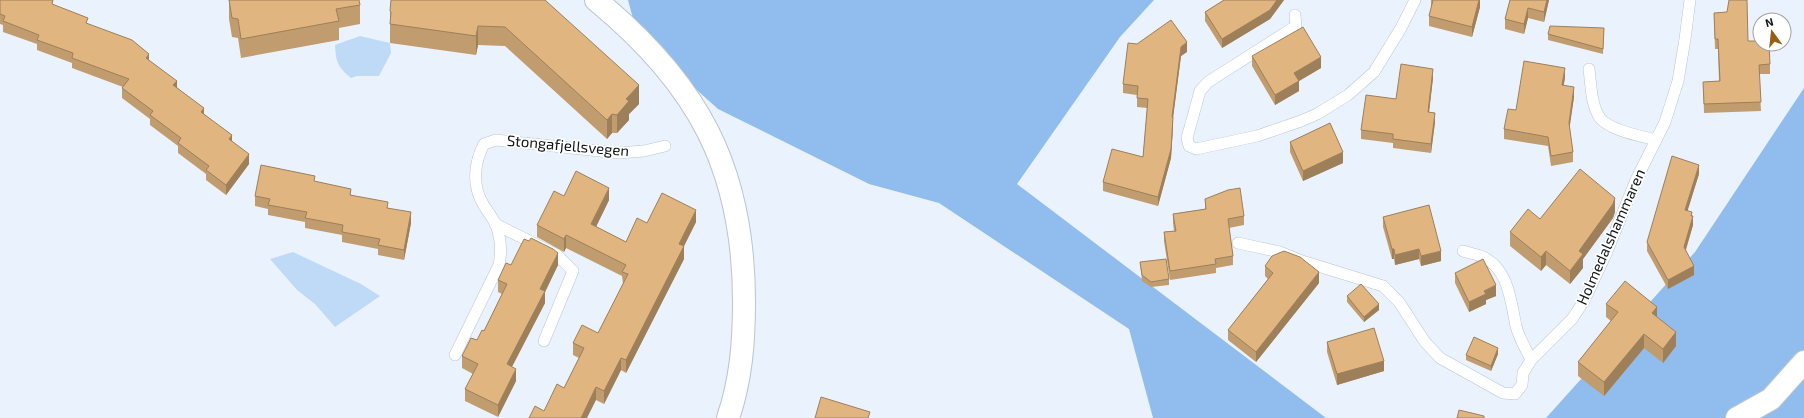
<svg xmlns="http://www.w3.org/2000/svg" width="1804" height="418" font-family="'Exo 2',sans-serif">
<style>
.green{fill:#bfdaf7}
.forest{fill:#90bdee}
.lines{fill:none;stroke-linecap:round;stroke-linejoin:round}
.service-casing{stroke:#b9c4d0;stroke-width:12}
.tertiary-casing{stroke:#b9c4d0;stroke-width:24}
.primary-casing{stroke:#b9c4d0;stroke-width:24}
.service{stroke:#fff;stroke-width:11}
.tertiary{stroke:#fff;stroke-width:22}
.primary{stroke:#fff;stroke-width:22}
.wall{fill:#c19c6e}
.shaded-wall{fill:#9d7f5a}
.building{fill:#e0b580;stroke:#9d7f5a}
.labels{text-anchor:middle;stroke-width:3.5;stroke-linejoin:round;paint-order:stroke}
.street-label{font-size:15px;fill:#101418;stroke:#fff}
</style>
<rect width="100%" height="100%" fill="#eaf3fd"/>
<g class="green">
<path d="M360 36 390 43 391 53 379 76H357L351 78C338 67 336 63 335 45Z"/>
<polygon points="293,252 361,284 380,296 335,327 315,304 297,290 270,259"/>
</g>
<g class="forest">
<polygon points="628,0 1154,0 1120,37 1017,184 1326,418 1153,418 1129,329 939,203 869,184 718,109 638,37"/>
<polygon points="1804,88 1804,418 1546,418 1695,252"/>
</g>
<g class="lines">
<g class="service-casing">
<g id="service">
<polyline points="1295,15 1296,26 1208,82 1200,91 1187,138 1189,146 1196,149 1257,136 1301,121 1317,114 1348,95 1374,72 1401,28 1415,0"/>
<path d="M1589 69C1591 85 1591 105 1600 118 1609 130 1641 136 1656 140"/>
<polyline points="495,224 557,255 573,271 544,341"/>
<polyline points="1238,243 1280,252 1302,261 1383,286 1399,302 1425,342 1440,358 1503,393 1515,394 1522,385 1523,373 1531,360 1572,319 1584,301 1606,254 1636,180 1665,122 1678,81 1685,39 1690,0"/>
<path d="M1463 251C1469 253 1477 254 1483 257 1509 269 1511 303 1516 326 1519 338 1526 349 1531 360"/>
<path d="M455 355 499 265C502 251 501 239 496 225 493 218 487 211 483 204 472 185 474 163 484 144L496 140 618 153 644 151 665 146"/>
</g>
</g>
<g class="tertiary-casing">
<path id="tertiary" d="M596 0C698 84 744 168 744 302 744 342 741 380 728 418"/>
</g>
<g class="primary-casing">
<polyline id="primary" points="1737,418 1771,399 1804,362"/>
</g>
<use href="#service" class="service"/>
<use href="#tertiary" class="tertiary"/>
<use href="#primary" class="primary"/>
</g>
<g class="wall">
<polygon points="0,0 53,5 88,24 149,60 232,141 249,164 226,195 206,180 206,174 178,153 178,146 150,125 150,119 122,98 122,88 123,87 72,68 72,63 37,50 37,44 3,32 3,25 0,24"/>
<polygon points="229,0 360,5 360,24 339,28 339,40 241,58 238,38 232,37 229,19"/>
<polygon points="545,0 639,104 629,114 629,120 617,133 612,133 607,139 505,46 478,45 476,55 390,43 390,11"/>
<polygon points="1224,0 1284,0 1270,19 1222,48 1205,21 1205,12"/>
<polygon points="1431,0 1480,0 1480,7 1472,37 1429,26 1429,16 1432,6 1431,6"/>
<polygon points="1510,0 1549,0 1544,22 1528,18 1524,34 1505,29 1505,19"/>
<polygon points="1714,13 1748,41 1770,64 1770,74 1759,74 1761,111 1704,113 1703,82 1719,81 1718,49 1715,49"/>
<polygon points="1604,28 1603,54 1548,40 1548,34"/>
<polygon points="1187,52 1181,56 1173,117 1173,126 1171,158 1158,206 1103,191 1103,182 1143,157 1147,108 1137,107 1137,95 1123,93 1123,84"/>
<polygon points="1252,56 1321,68 1299,81 1299,91 1275,105 1252,66"/>
<polygon points="1433,78 1429,112 1435,122 1431,153 1393,148 1393,143 1361,139 1361,130 1396,99"/>
<polygon points="1565,78 1563,85 1574,97 1569,128 1573,152 1573,162 1551,166 1548,146 1504,139 1504,129 1516,110"/>
<polygon points="1290,142 1343,163 1303,181 1290,152"/>
<polygon points="1699,174 1687,211 1692,216 1693,225 1686,250 1694,275 1668,289 1647,251 1647,242"/>
<polygon points="315,182 388,208 411,223 404,260 378,255 378,249 342,242 342,235 305,228 305,222 268,215 268,209 255,206 255,196"/>
<polygon points="564,196 609,200 596,227 626,242 647,223 696,222 684,246 684,259 626,373 621,370 604,404 596,400 544,411 564,388 579,358 573,355 573,343 598,333 623,284 622,276 566,248 564,252 537,237 537,225"/>
<polygon points="1205,199 1244,216 1244,225 1229,228 1233,256 1233,265 1216,268 1216,273 1170,280 1164,241 1164,232 1174,231 1173,223 1173,214 1205,209"/>
<polygon points="1615,212 1613,218 1583,259 1583,268 1570,284 1546,265 1541,271 1510,246 1510,232 1540,219"/>
<polygon points="1383,217 1441,261 1421,266 1419,259 1395,265 1394,259 1392,259 1383,227"/>
<polygon points="1140,262 1169,279 1169,285 1151,287 1142,281"/>
<polygon points="511,265 558,265 545,292 545,303 512,367 516,381 498,417 465,401 465,389 473,374 462,368 462,356 477,340 484,331 502,294 498,292 498,280"/>
<polygon points="1265,266 1319,283 1256,362 1228,340 1228,330 1268,279 1265,276"/>
<polygon points="1455,273 1496,296 1486,300 1486,304 1469,312 1455,283"/>
<polygon points="1347,296 1379,310 1364,322 1347,302"/>
<polygon points="1606,304 1657,317 1676,346 1663,363 1644,348 1604,396 1578,376 1578,362 1611,321 1606,317"/>
<polygon points="1327,342 1384,371 1337,385 1327,352"/>
<polygon points="1498,354 1491,371 1466,360 1466,355"/>
</g>
<g class="shaded-wall">
<polygon points="1277,0 1284,0 1270,19 1222,48 1222,39"/>
<polygon points="1479,0 1480,0 1480,7 1472,37 1472,27"/>
<polygon points="1547,0 1549,0 1544,22 1544,12"/>
<polygon points="1528,8 1528,18 1524,34 1524,24"/>
<polygon points="478,26 478,45 476,55 476,36"/>
<polygon points="1187,42 1187,52 1181,56 1172,126 1172,117 1181,47"/>
<polygon points="149,54 149,64 146,58"/>
<polygon points="1321,57 1321,68 1299,81 1299,91 1275,105 1275,95 1294,73"/>
<polygon points="1565,68 1565,78 1562,95 1562,85"/>
<polygon points="1433,69 1433,78 1428,121 1428,112"/>
<polygon points="177,81 177,91 173,85"/>
<polygon points="639,85 639,104 629,114 629,120 617,133 617,115 626,99"/>
<polygon points="1574,87 1574,97 1569,132 1569,123"/>
<polygon points="204,108 204,118 201,112"/>
<polygon points="1435,113 1435,122 1431,153 1431,144"/>
<polygon points="612,114 612,133 607,139 607,120"/>
<polygon points="1173,117 1173,126 1171,158 1158,206 1158,197"/>
<polygon points="232,135 232,145 229,139"/>
<polygon points="1343,152 1343,163 1303,181 1303,171"/>
<polygon points="249,154 249,164 226,195 226,185"/>
<polygon points="1699,165 1699,174 1685,219 1685,210"/>
<polygon points="609,188 609,200 591,237 591,224"/>
<polygon points="1615,198 1615,212 1613,218 1583,259 1583,268 1570,284 1570,271 1579,251"/>
<polygon points="696,210 696,222 684,246 684,259 626,373 626,360 679,244"/>
<polygon points="411,212 411,223 404,260 404,250"/>
<polygon points="1692,212 1692,220 1693,216 1693,225 1684,255 1684,247"/>
<polygon points="566,235 566,248 564,252 564,239"/>
<rect x="1392" y="249" width="2" height="10"/>
<polygon points="1419,249 1419,259 1395,265 1395,255"/>
<polygon points="1441,251 1441,261 1421,266 1421,256"/>
<polygon points="1546,251 1546,265 1541,271 1541,257"/>
<polygon points="558,253 558,265 545,292 545,303 507,376 507,364 540,289"/>
<polygon points="1694,266 1694,275 1668,289 1668,280"/>
<polygon points="1319,272 1319,283 1256,362 1256,352"/>
<polygon points="1496,285 1496,296 1486,300 1486,304 1469,312 1469,302 1484,291"/>
<polygon points="1379,304 1379,310 1364,322 1364,317"/>
<polygon points="1657,307 1657,320 1652,313"/>
<polygon points="1676,332 1676,346 1663,363 1663,349"/>
<polygon points="1644,334 1644,348 1604,396 1604,382"/>
<polygon points="1498,348 1498,354 1491,371 1491,366"/>
<polygon points="621,358 621,370 604,404 604,391"/>
<polygon points="1384,361 1384,371 1337,385 1337,374"/>
<polygon points="516,369 516,381 498,417 498,405"/>
<polygon points="596,387 596,400 587,418 581,418"/>
</g>
<g class="building">
<polygon points="0,0 53,0 52,4 88,18 86,23 132,40 149,54 146,58 177,81 173,85 204,108 201,112 232,135 229,139 249,154 226,185 206,170 209,166 178,143 181,138 150,115 153,111 122,88 129,79 72,58 73,53 37,40 39,35 3,21 5,16 0,14"/>
<polygon points="229,0 359,0 360,5 336,9 339,21 241,39 238,19 232,18"/>
<polygon points="391,0 545,0 639,85 626,99 629,101 617,115 612,114 607,120 505,27 478,26 476,36 390,24 391,12 390,11"/>
<polygon points="1224,0 1277,0 1270,10 1222,39 1205,12"/>
<polygon points="1433,0 1479,0 1472,27 1429,16"/>
<polygon points="1510,0 1547,0 1544,12 1528,8 1524,24 1505,19"/>
<polygon points="1729,0 1747,0 1748,41 1760,41 1760,44 1769,44 1770,64 1759,65 1761,102 1704,104 1703,82 1720,81 1718,39 1715,39 1714,13 1727,12"/>
<polygon points="1171,20 1187,42 1181,47 1172,117 1173,117 1171,149 1158,197 1103,182 1112,149 1143,157 1148,99 1137,98 1138,86 1123,84 1128,43 1137,44"/>
<polygon points="1550,26 1604,28 1603,49 1548,34"/>
<polygon points="1303,27 1321,57 1294,73 1299,81 1275,95 1252,56"/>
<polygon points="1524,61 1565,68 1562,85 1574,87 1569,123 1573,152 1551,156 1548,137 1504,129 1508,109 1516,110"/>
<polygon points="1401,64 1433,69 1428,112 1435,113 1431,144 1393,139 1393,134 1361,130 1366,95 1396,99"/>
<polygon points="1330,123 1343,152 1303,171 1290,142"/>
<polygon points="1672,156 1699,165 1685,210 1692,212 1691,216 1693,216 1684,247 1694,266 1668,280 1647,242"/>
<polygon points="261,165 315,176 314,181 351,189 350,195 388,202 387,208 411,212 404,250 378,245 380,239 342,232 343,225 305,218 307,212 268,205 270,199 255,196"/>
<polygon points="1580,169 1615,198 1613,204 1579,251 1583,254 1570,271 1546,251 1541,257 1510,232 1528,209 1540,219"/>
<polygon points="576,171 609,188 591,224 626,242 637,218 647,223 662,193 696,210 679,244 684,246 626,360 621,358 604,391 596,387 581,418 529,418 535,406 544,411 557,384 564,388 584,348 573,343 582,325 598,333 628,274 622,272 626,265 566,235 564,239 537,225 554,191 564,196"/>
<polygon points="1240,188 1244,216 1228,219 1233,256 1215,259 1216,264 1170,271 1164,232 1176,231 1173,214 1206,209 1205,199 1228,190"/>
<polygon points="1429,205 1441,251 1421,256 1419,249 1395,255 1394,249 1392,249 1383,217"/>
<polygon points="531,238 553,249 558,253 540,289 545,291 507,364 516,369 498,405 465,389 478,364 462,356 471,338 477,340 482,330 484,331 507,284 498,280 506,263 511,265 524,239 529,241"/>
<polygon points="1284,251 1300,257 1319,272 1256,352 1228,330 1273,273 1265,266 1272,256"/>
<polygon points="1166,259 1169,279 1151,282 1142,275 1140,262"/>
<polygon points="1483,259 1496,285 1484,291 1486,294 1469,302 1455,273"/>
<polygon points="1625,281 1657,307 1652,313 1676,332 1663,349 1644,334 1604,382 1578,362 1618,312 1606,304"/>
<polygon points="1361,284 1379,304 1364,317 1347,296"/>
<polygon points="1374,328 1384,361 1337,374 1327,342"/>
<polygon points="1474,337 1498,348 1491,366 1466,355"/>
<polygon points="821,397 870,412 868,418 815,418"/>
<polygon points="1459,410 1484,416 1484,418 1457,418"/>
</g>
<g class="labels">
<g class="street-label">
<text transform="translate(568 146) rotate(5)" y="5">Stongafjellsvegen</text>
<text transform="translate(1611 237) rotate(-66)" y="5">Holmedalshammaren</text>
</g>
</g>
<g transform="translate(1772 32) rotate(345)"><circle r="19" fill="#ffffff" stroke="#9fa1a3"/>
<path d="M0-3L7 15L0 10L-7 15Z" fill="#946114"/>
<text y="-6" font-size="11" font-weight="bold" text-anchor="middle" fill="#101418">N</text>
</g>
</svg>
